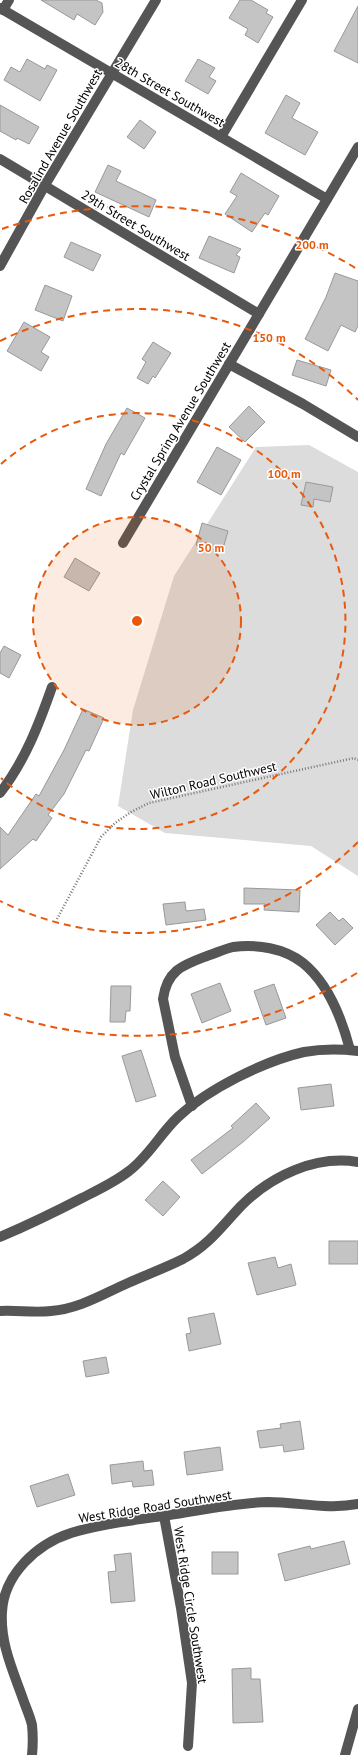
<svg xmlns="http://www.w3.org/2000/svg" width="358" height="1755" font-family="'PT Sans',sans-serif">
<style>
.green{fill:#dcdcdc}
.building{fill:#c4c4c4;stroke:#999}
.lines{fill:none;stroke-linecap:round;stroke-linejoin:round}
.path{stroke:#777;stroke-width:2.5;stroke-dasharray:1 2;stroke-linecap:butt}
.minor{stroke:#555;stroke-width:10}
.ring{fill:none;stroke:#e8590c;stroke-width:2;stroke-dasharray:7 5}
.labels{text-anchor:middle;stroke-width:3;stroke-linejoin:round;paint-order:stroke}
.street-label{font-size:13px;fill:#000;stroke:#fff}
.centre{fill:#e8590c;stroke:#fff;stroke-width:2}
.ring-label{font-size:12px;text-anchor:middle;font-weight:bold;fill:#e8590c;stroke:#fff;stroke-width:3;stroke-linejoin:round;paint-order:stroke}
</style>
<rect width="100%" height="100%" fill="#fff"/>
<polygon class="green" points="309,445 358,472 358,876 311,846 165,833 118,806 133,710 174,576 256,447"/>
<g class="building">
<polygon points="41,0 96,0 102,3 103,12 95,25 77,14 74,20"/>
<polygon points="240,0 251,0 268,10 266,13 273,17 258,43 245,35 248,29 229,18"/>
<polygon points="358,6 358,63 334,51"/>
<polygon points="27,59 45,69 47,65 57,70 40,101 4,80 11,67 20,72"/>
<polygon points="198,59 215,68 209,77 216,81 208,94 185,81"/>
<polygon points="286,95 300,103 292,118 318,132 305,155 265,133"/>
<polygon points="0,105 39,127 29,144 17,138 16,140 0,131"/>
<polygon points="140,120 156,132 144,149 127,137"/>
<polygon points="108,165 121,171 116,181 156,200 149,217 95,192"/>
<polygon points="241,173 279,196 268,215 265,213 252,232 225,214 237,196 230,192"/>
<polygon points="209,236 241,249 236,255 240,257 234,273 199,258"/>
<polygon points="71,242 101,255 93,271 64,257"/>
<polygon points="335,273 358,281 358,326 355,332 341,325 328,351 305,339 326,297"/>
<polygon points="45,285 72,296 63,321 35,310"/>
<polygon points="24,322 50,337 41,352 49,357 41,371 7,351"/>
<polygon points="153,342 171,353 155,378 153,376 148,384 137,378 146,362 142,359"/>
<polygon points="297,360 331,370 326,386 292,375"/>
<polygon points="249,406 265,422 245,442 229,427"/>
<polygon points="127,408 145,418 124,455 121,453 101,496 86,489 106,444"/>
<polygon points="217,447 241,460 221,495 197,482"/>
<polygon points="306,482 333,487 330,502 314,499 313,507 301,505"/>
<polygon points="202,523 228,531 222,552 196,545"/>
<polygon points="75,558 100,573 89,591 64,577"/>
<polygon points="4,646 21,655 9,678 0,673 0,653"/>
<polygon points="83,709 104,718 89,751 86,750 64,794 48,815 52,818 36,841 33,839 0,869 0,827 8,835 36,794 39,796 64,750"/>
<polygon points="244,888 300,890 299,912 264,910 265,904 244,904"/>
<polygon points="185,902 186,911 204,909 206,920 166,925 163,904"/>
<polygon points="330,912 339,921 343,918 353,928 335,945 316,925"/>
<polygon points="220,983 231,1011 202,1023 191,994"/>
<polygon points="274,984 286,1018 266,1025 254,991"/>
<polygon points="111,986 131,986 130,1011 126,1011 125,1022 110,1022"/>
<polygon points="141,1050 156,1096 136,1102 122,1056"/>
<polygon points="331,1084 334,1106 301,1110 298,1088"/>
<polygon points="256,1103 270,1118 243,1142 202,1174 191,1160 233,1128 231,1126"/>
<polygon points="163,1181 180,1197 163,1216 145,1200"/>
<rect x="329" y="1241" width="29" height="23"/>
<polygon points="275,1257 278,1268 291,1264 296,1285 257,1295 248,1263"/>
<polygon points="214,1313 221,1344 189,1351 186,1334 191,1333 188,1318"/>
<polygon points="106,1357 109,1373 86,1377 83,1361"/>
<polygon points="300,1421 304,1449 284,1452 283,1445 260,1448 257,1431 281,1428 280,1424"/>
<polygon points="220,1447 223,1470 187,1475 184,1452"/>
<polygon points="143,1461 144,1471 152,1470 154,1485 133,1487 132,1481 112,1484 110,1465"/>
<polygon points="68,1474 75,1495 37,1507 30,1486"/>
<polygon points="344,1541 350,1564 285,1581 278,1554 310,1546 311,1549"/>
<rect x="212" y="1552" width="26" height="22"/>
<polygon points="131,1553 135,1601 111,1603 108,1572 116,1571 114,1555"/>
<polygon points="251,1668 251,1679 260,1679 263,1722 233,1723 232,1669"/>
</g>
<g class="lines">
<polyline class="path" points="57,919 101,837 115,823 131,812 149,803 354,758 358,760"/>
<g class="minor">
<polyline points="0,8 327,199"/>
<polyline points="3,10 9,0"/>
<polyline points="221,137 302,0"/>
<polyline points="0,159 259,314"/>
<polyline points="0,266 45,185 156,0"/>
<polyline points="229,364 303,404 358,437"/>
<polyline points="123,543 358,147"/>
<path d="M0 793C25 761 39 724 52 687"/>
<path d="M192 1106 175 1057 163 999C167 970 183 965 207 956 216 953 225 949 233 947 257 944 284 948 303 963 329 984 342 1019 350 1050"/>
<path d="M0 1237C28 1225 55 1212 82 1198 98 1190 115 1182 129 1171 149 1156 160 1134 178 1117 208 1089 264 1061 304 1052 321 1049 341 1049 358 1051"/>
<path d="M0 1311C17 1310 34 1313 51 1311 79 1309 103 1294 128 1283 146 1275 165 1268 183 1259 210 1244 221 1227 241 1206 271 1176 315 1155 358 1162"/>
<polyline points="164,1516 181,1608 192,1683 188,1746"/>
<path d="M32 1755C33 1745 33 1735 32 1725 30 1716 26 1708 23 1699 13 1671 0 1643 2 1612 4 1574 37 1544 71 1533 103 1523 137 1520 169 1515 202 1510 235 1503 268 1502 298 1502 328 1510 358 1504"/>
<polyline points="345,1755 358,1709"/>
</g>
</g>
<circle cx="137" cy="621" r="104" fill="#e8590c" fill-opacity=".12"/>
<g class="ring">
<circle cx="137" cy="621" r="104"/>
<path d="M1 464A208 208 0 1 1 1 778"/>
<path d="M358 842A312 312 0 0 1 0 901M0 341A312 312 0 0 1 358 400"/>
<path d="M357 973A415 415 0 0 1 2 1013M2 229A415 415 0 0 1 357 269"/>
</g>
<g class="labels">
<g class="street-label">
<text transform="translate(170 92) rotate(30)" y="5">28th Street Southwest</text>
<text transform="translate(60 136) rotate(-60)" y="5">Rosalind Avenue Southwest</text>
<text transform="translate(136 225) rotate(31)" y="5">29th Street Southwest</text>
<text transform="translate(180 421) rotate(-59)" y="5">Crystal Spring Avenue Southwest</text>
<text transform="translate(213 780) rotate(-13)" y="5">Wilton Road Southwest</text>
<text transform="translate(155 1506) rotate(-9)" y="5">West Ridge Road Southwest</text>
<text transform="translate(191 1605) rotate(81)" y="5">West Ridge Circle Southwest</text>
</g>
</g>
<circle cx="137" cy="621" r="6" class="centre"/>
<g class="ring-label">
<text x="312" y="249">200 m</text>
<text x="269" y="342">150 m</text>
<text x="284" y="478">100 m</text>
<text x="211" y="552">50 m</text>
</g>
</svg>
